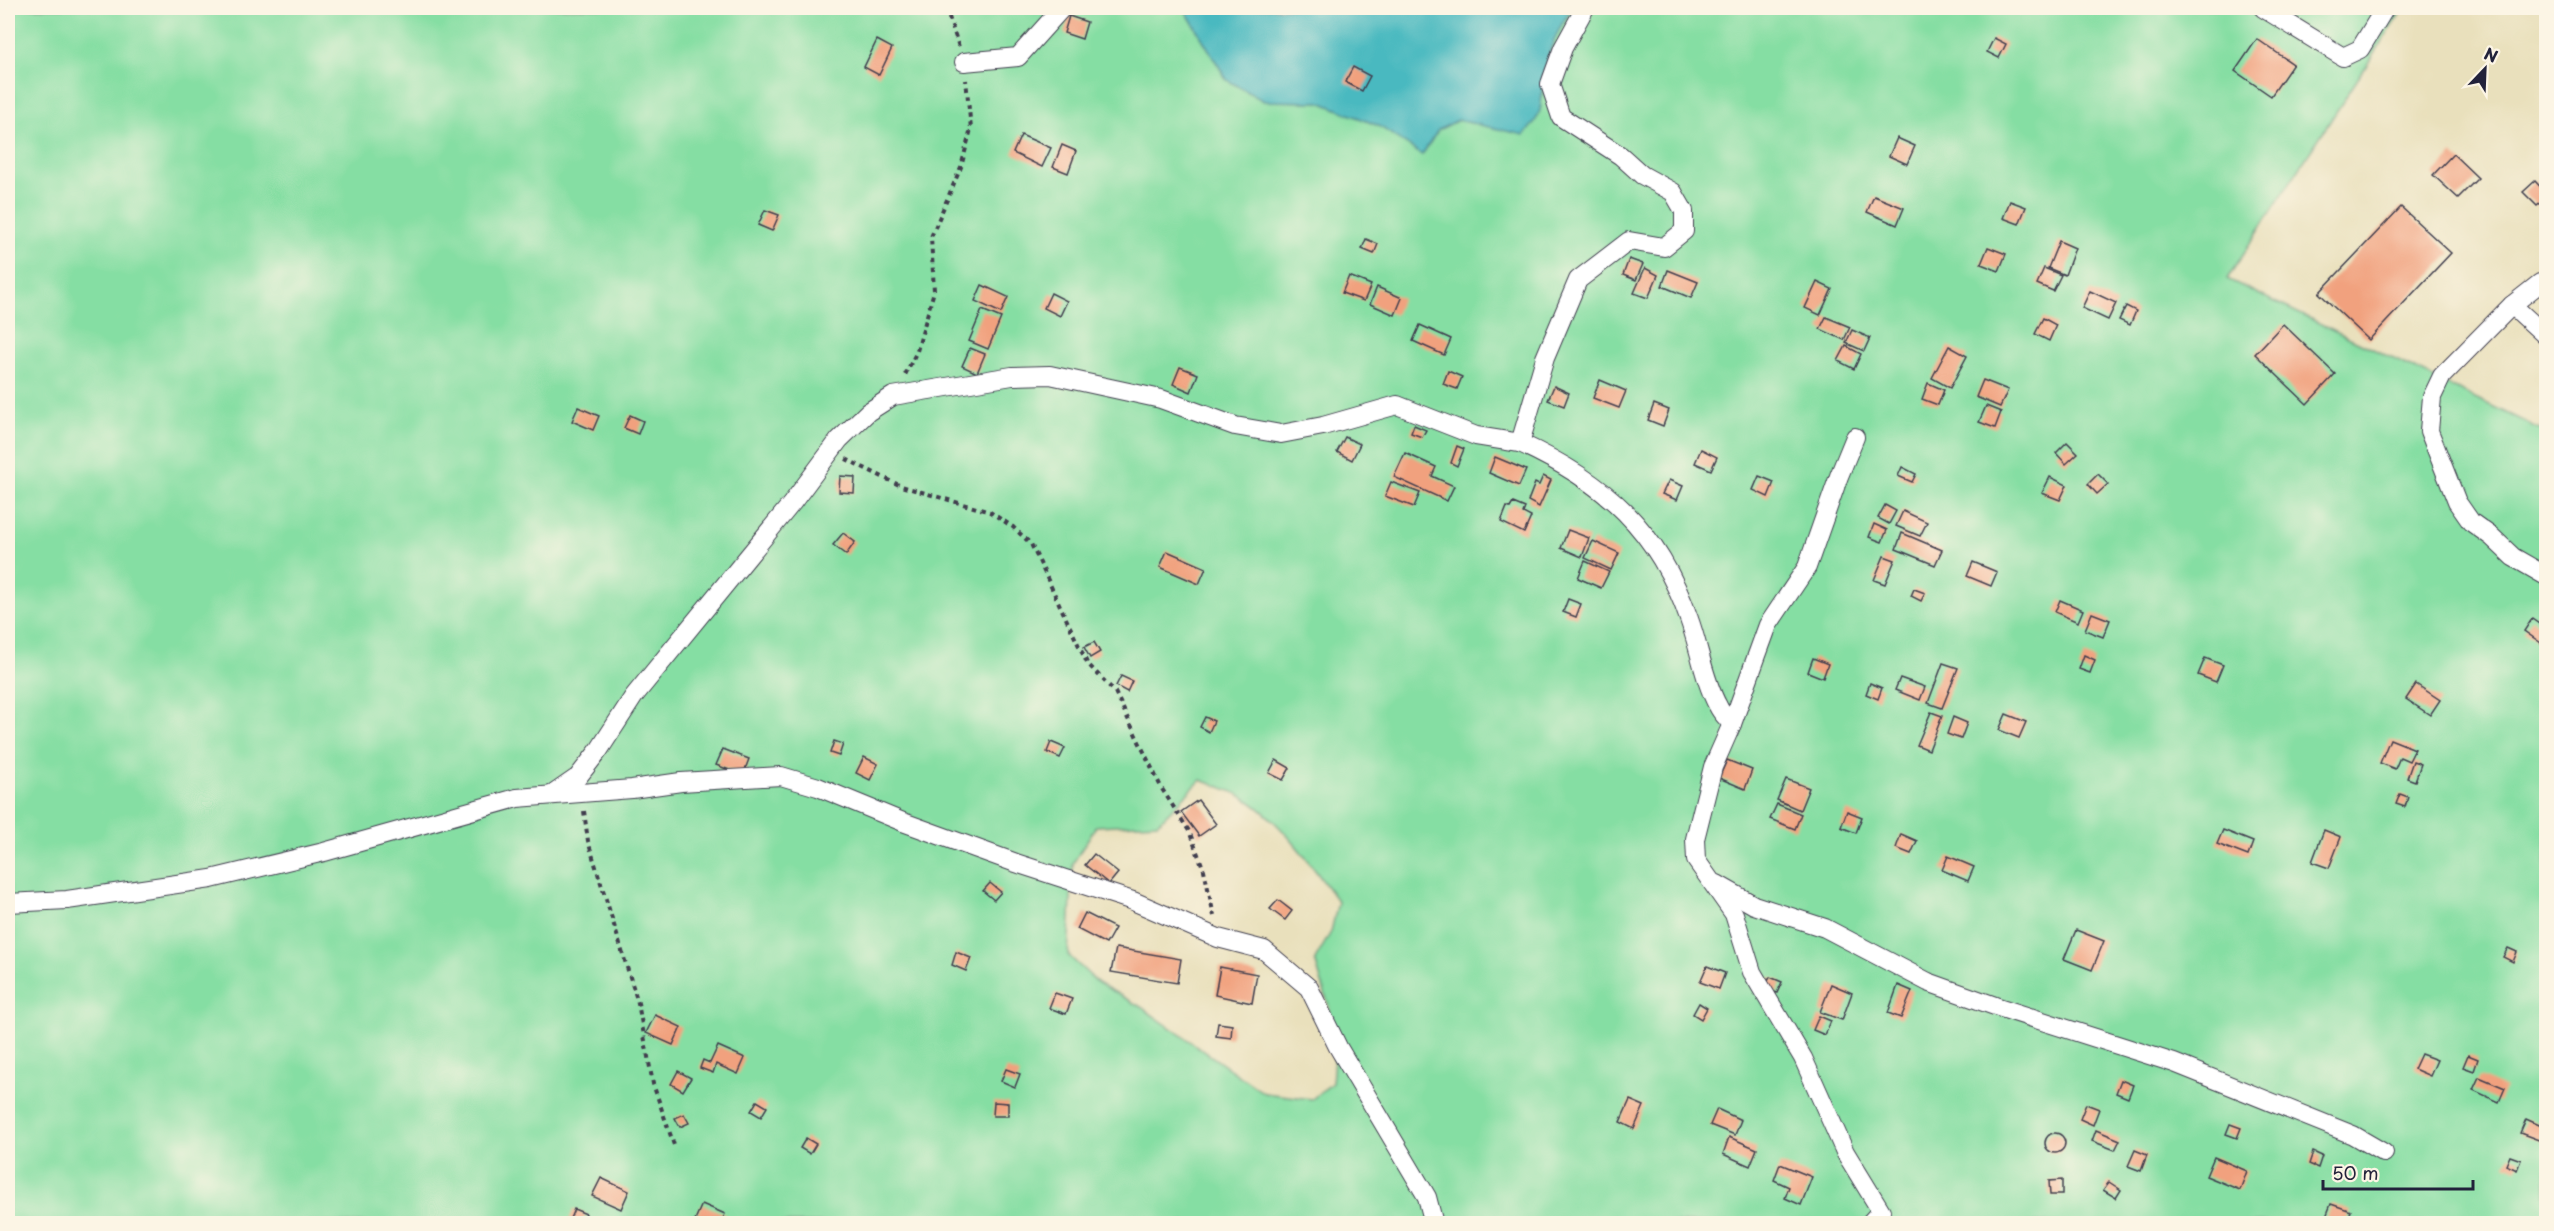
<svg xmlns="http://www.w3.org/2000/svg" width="2554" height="1231" font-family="'Playpen Sans',sans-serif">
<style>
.green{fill:#85dea3;stroke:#54806f;stroke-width:1.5;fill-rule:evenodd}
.water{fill:#4ab9c0;stroke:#366e7e;stroke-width:1.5}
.building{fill:#f1a17e}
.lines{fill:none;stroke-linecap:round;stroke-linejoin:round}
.street-casing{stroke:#403e4e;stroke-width:20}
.path{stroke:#403e4e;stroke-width:4;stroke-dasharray:4.5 4.5;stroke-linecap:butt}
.street{stroke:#fff;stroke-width:18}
</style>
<rect width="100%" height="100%" fill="#fcf5e5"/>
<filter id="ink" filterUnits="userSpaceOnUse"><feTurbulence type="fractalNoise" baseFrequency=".0167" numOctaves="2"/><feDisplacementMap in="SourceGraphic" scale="12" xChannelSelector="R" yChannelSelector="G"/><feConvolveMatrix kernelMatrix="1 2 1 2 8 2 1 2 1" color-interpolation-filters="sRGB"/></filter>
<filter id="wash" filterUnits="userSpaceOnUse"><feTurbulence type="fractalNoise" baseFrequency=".008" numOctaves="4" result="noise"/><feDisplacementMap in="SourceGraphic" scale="24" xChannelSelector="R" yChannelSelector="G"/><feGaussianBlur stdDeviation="1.35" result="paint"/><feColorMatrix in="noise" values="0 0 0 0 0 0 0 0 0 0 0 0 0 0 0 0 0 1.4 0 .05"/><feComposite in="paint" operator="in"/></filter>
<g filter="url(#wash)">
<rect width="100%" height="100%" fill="#e9e0bc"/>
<path class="green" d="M8 8H1184L1227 80 1264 101 1320 102 1379 126 1422 155 1438 130 1458 120 1524 134C1549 109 1538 100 1544 71 1549 47 1559 27 1572 8H2404L2227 279 2546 432V1223H8ZM1201 780C1214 785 1228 789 1241 796 1279 817 1313 867 1338 902L1331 932 1315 960 1329 1007 1334 1059 1332 1083 1312 1099 1264 1093 1141 1007 1098 983 1068 955 1073 863 1096 826 1158 823Z"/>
<path class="water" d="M1184 8H1572C1559 27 1549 47 1544 71 1538 100 1549 109 1524 135L1458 120 1438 130 1422 155 1379 126 1320 102 1264 101 1227 80Z"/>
<g id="blocks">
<g class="building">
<polygon points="1069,16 1087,22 1082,39 1064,33"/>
<polygon points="1994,38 2006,44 1999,58 1987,52"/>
<polygon points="2257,39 2293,64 2271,96 2235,71"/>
<polygon points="877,40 892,48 879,75 864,67"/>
<polygon points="1353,67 1370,76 1362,91 1345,82"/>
<polygon points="1021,135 1051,148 1042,167 1013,153"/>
<polygon points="1897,138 1915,146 1907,164 1889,156"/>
<polygon points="1062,145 1076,151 1068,173 1053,167"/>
<polygon points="2453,154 2478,178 2458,198 2433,175"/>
<polygon points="2535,181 2546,193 2546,198 2537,206 2523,192"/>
<polygon points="1874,196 1904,208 1897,225 1867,212"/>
<polygon points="2010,201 2026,207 2019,224 2003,218"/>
<polygon points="2401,207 2451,253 2369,340 2319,293"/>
<polygon points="765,210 779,215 772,231 758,225"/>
<polygon points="1366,239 1378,244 1374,254 1362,249"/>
<polygon points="2059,241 2075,248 2065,275 2048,268"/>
<polygon points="1988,247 2006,254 1999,271 1981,264"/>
<polygon points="1629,259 1643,264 1636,280 1623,275"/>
<polygon points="1645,268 1658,275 1648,298 1634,293"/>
<polygon points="2044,268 2061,275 2053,291 2037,284"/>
<polygon points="1668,270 1698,282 1691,298 1662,286"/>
<polygon points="1349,276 1371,285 1364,301 1342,293"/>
<polygon points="1817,282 1832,289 1820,315 1805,308"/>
<polygon points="982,285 1008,297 1001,313 975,301"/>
<polygon points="1377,287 1402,298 1395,315 1370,304"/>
<polygon points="2090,291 2116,303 2108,320 2082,308"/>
<polygon points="1051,293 1067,301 1060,316 1044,308"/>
<polygon points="2126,306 2136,311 2130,325 2119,320"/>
<polygon points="982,310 1001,318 988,349 969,341"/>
<polygon points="1826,317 1850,327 1844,340 1820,329"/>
<polygon points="2043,318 2056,325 2049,341 2035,334"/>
<polygon points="2283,324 2335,374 2307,404 2255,354"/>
<polygon points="1420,325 1451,339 1444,355 1413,341"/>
<polygon points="1852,330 1870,338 1864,351 1846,343"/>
<polygon points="1846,346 1861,354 1854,369 1838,361"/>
<polygon points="1949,346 1967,356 1950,388 1932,378"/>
<polygon points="970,348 985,354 977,373 962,366"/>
<polygon points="1180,367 1198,374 1191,392 1173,384"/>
<polygon points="1448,371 1462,377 1457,389 1443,384"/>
<polygon points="1600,380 1626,391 1619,408 1593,398"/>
<polygon points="1983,380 2008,390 2000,407 1976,397"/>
<polygon points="1928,383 1944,390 1938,405 1922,399"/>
<polygon points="1554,386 1569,393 1564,406 1548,400"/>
<polygon points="1654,404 1669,410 1663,426 1648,420"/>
<polygon points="1986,406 2001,412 1995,428 1979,422"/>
<polygon points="578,407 599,416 593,430 572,421"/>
<polygon points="630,415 643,421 638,434 624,428"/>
<polygon points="1414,425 1426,430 1422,437 1411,433"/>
<polygon points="1345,437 1360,444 1352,460 1337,452"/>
<polygon points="2067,442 2078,453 2066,464 2056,453"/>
<polygon points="1457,446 1464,449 1457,466 1451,463"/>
<polygon points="1701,449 1717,457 1711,470 1695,463"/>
<polygon points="1405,453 1436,467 1432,476 1454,486 1447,501 1394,477"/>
<polygon points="1495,457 1526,470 1519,486 1489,473"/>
<polygon points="1902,467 1916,474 1912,482 1898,476"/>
<polygon points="2098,474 2108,484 2097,494 2088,484"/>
<polygon points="840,476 855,477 854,493 839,492"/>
<polygon points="1543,476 1551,480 1539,507 1528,501 1535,483 1539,485"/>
<polygon points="1759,476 1774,482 1768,497 1753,490"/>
<polygon points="2050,477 2067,485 2060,500 2042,493"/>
<polygon points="1669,480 1683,486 1677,500 1662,494"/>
<polygon points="1391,482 1420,493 1414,507 1385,496"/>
<polygon points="1513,503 1525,508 1523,513 1531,517 1524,533 1501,522 1507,507 1510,508"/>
<polygon points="1885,505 1896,511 1889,524 1878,518"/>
<polygon points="1903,511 1927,522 1920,536 1896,526"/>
<polygon points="1874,524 1887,530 1882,542 1869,537"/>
<polygon points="1568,530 1589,538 1582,557 1561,548"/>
<polygon points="843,533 855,542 846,555 833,545"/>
<polygon points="1902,533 1942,550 1935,565 1896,549"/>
<polygon points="1593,541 1619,553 1611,570 1585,558"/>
<polygon points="1167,551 1206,568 1199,584 1160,567"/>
<polygon points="1884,556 1895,560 1885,584 1874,580"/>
<polygon points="1585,561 1609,572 1601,588 1578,578"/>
<polygon points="1973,562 1997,572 1991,586 1967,576"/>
<polygon points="1914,589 1925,593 1921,601 1911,596"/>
<polygon points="1568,599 1581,604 1576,617 1563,612"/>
<polygon points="2060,600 2083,610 2078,622 2055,612"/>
<polygon points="2092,613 2110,620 2103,637 2085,630"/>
<polygon points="2532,619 2546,629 2546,641 2544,645 2524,631"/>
<polygon points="1094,642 1100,652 1090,658 1084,647"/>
<polygon points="2084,655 2095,660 2090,673 2079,669"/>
<polygon points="1813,658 1828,664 1823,678 1808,672"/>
<polygon points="2205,658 2223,665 2216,682 2198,675"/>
<polygon points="1943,663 1958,668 1942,708 1928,703"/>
<polygon points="1121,676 1132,681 1127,692 1116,686"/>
<polygon points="1900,678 1925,687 1920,700 1895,690"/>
<polygon points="1870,683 1882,688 1878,699 1866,694"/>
<polygon points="2416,684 2440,700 2430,715 2406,699"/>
<polygon points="1931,712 1942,716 1929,750 1917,745"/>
<polygon points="2006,714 2026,722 2019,738 1999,730"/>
<polygon points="1205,717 1214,721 1209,732 1200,727"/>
<polygon points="1953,717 1967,723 1961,739 1947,734"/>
<polygon points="2390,739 2415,749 2409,761 2400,757 2395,769 2380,763"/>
<polygon points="834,741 843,744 839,756 830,753"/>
<polygon points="1051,742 1065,748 1060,758 1047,752"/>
<polygon points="723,749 749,759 743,775 716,765"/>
<polygon points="864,757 878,764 870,780 856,773"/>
<polygon points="1276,760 1290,768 1283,780 1269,773"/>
<polygon points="1727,760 1752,770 1745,789 1719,778"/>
<polygon points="2413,761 2421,764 2415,781 2407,778"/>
<polygon points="1786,779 1809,788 1800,810 1777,800"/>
<polygon points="2400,794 2408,797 2405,807 2396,804"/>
<polygon points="1198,800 1216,824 1199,836 1181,812"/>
<polygon points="1777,804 1801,814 1795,829 1770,819"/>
<polygon points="1847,811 1862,817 1856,833 1841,827"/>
<polygon points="2223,830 2253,842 2248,856 2217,844"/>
<polygon points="2324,830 2341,837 2329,868 2312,862"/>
<polygon points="1901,834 1917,841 1911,854 1896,848"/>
<polygon points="1094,854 1118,873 1109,884 1085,865"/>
<polygon points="1948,856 1974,867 1968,881 1942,870"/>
<polygon points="990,883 1001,892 994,900 983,891"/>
<polygon points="1278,900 1292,911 1285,920 1270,909"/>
<polygon points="1085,913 1115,928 1106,944 1077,929"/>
<polygon points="2076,930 2104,941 2092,970 2064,959"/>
<polygon points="1116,948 1181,959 1177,983 1111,972"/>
<polygon points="2508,948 2517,952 2513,962 2503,957"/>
<polygon points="956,952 971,958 966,971 952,965"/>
<polygon points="1707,966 1725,973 1719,989 1700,982"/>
<polygon points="1220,967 1257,974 1252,1003 1215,995"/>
<polygon points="1770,977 1782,982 1777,993 1765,988"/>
<polygon points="1831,984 1852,993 1842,1020 1820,1012"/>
<polygon points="1898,985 1912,991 1901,1018 1888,1013"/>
<polygon points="1055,993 1072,999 1066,1014 1049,1008"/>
<polygon points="1699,1003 1707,1008 1701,1019 1693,1014"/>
<polygon points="655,1015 681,1027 673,1045 646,1033"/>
<polygon points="1819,1016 1831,1021 1825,1035 1813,1030"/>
<polygon points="1218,1023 1232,1025 1231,1038 1216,1036"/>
<polygon points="718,1046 745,1058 738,1074 716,1064 713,1073 700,1068 703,1060 710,1063"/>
<polygon points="2421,1054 2437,1060 2430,1076 2414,1069"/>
<polygon points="2468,1055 2478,1059 2474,1071 2463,1067"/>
<polygon points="1006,1069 1020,1074 1015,1087 1001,1081"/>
<polygon points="678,1071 691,1078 683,1091 671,1084"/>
<polygon points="2479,1077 2505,1088 2499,1102 2473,1090"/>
<polygon points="2121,1080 2133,1085 2128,1098 2116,1093"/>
<polygon points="1630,1100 1644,1106 1634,1129 1620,1122"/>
<polygon points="757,1101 767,1107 761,1117 751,1111"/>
<polygon points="994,1102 1008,1103 1008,1116 993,1116"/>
<polygon points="2086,1104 2099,1109 2093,1125 2080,1119"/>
<polygon points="1717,1109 1741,1120 1735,1135 1710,1125"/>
<polygon points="684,1114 689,1123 680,1127 675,1118"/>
<polygon points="2526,1119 2546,1128 2544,1142 2520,1133"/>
<polygon points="2230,1124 2241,1128 2237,1138 2226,1134"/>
<polygon points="2096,1130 2120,1140 2115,1150 2092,1141"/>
<circle cx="2055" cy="1143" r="10"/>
<polygon points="1729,1137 1757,1149 1750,1166 1723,1154"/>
<polygon points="806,1138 816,1144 810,1154 800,1148"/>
<polygon points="2135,1150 2147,1155 2141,1171 2128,1166"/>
<polygon points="2313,1152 2322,1156 2318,1168 2309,1164"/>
<polygon points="2510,1156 2521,1160 2517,1170 2506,1165"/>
<polygon points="2214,1157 2247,1171 2240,1190 2206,1176"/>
<polygon points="1780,1164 1812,1177 1801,1205 1785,1198 1789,1187 1774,1180"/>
<polygon points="601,1178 629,1191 621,1209 592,1196"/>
<polygon points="2062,1180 2062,1195 2050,1195 2049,1181"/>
<polygon points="2109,1182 2121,1190 2116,1198 2103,1190"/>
<polygon points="702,1204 725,1214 721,1224 703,1224 695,1220"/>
<polygon points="2331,1204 2351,1211 2346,1224 2324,1222"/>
<polygon points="574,1209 586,1214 582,1224 569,1221"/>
</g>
</g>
</g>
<g filter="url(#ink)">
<use href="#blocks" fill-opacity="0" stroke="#403e4e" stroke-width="1.5"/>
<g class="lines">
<g class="street-casing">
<g id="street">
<polyline points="2263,8 2343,57 2360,49 2385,8"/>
<polyline points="964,62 1018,57 1062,8"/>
<polyline points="2546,284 2540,283 2512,305 2442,376 2432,397 2429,431 2457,502 2471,522 2492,537 2513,557 2546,576"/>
<polyline points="2512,305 2546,336"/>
<polyline points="1855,437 1839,476 1807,567 1768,625 1732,724 1713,767 1695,839 1696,860 1734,914 1752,972 1803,1058 1845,1152 1881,1211 1869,1224"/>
<path d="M1520 443C1605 482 1658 529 1689 619 1699 646 1704 681 1718 706 1721 713 1727 718 1732 724"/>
<polyline points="552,795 578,777 599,750 634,696 792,503 839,440 868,412 893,396 1012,376 1050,375 1161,399 1235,426 1281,434 1323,426 1397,405 1476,436 1520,443 1545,358 1578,280 1629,241 1664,247 1684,231 1684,211 1673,192 1642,175 1621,156 1561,117 1550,84 1563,48 1585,8"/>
<polyline points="1717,884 1754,905 1825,928 1928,982 1995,1006 2174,1063 2353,1135 2384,1153"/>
<polyline points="8,903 67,900 211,879 324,852 517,798 632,789 681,782 781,776 818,787 903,822 1016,863 1133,901 1218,938 1264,950 1309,988 1338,1047 1427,1197 1434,1224"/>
</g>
</g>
<g class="path">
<polyline points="946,8 959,47"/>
<polyline points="905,375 917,351 934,291 931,237 961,167 971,129 966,80"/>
<polyline points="846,459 901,486 990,512 1013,527 1031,544 1087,663 1115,692 1162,789 1189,831 1204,870 1214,916"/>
<polyline points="584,811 588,841 638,1003 653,1084 675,1148"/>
</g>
<use href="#street" class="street"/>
</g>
</g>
<rect width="2554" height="1231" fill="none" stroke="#fcf5e5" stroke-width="30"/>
<g transform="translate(2485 69) rotate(23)" stroke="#fcf5e5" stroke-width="4.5" paint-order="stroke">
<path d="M0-4.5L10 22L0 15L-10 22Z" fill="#22223b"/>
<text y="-9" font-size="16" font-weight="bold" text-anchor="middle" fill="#22223b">N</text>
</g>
<path d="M2323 1180v9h150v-9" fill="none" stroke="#22223b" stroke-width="3"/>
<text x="2332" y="1180" font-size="18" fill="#22223b" stroke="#fcf5e5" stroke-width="4.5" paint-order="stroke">50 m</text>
</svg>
